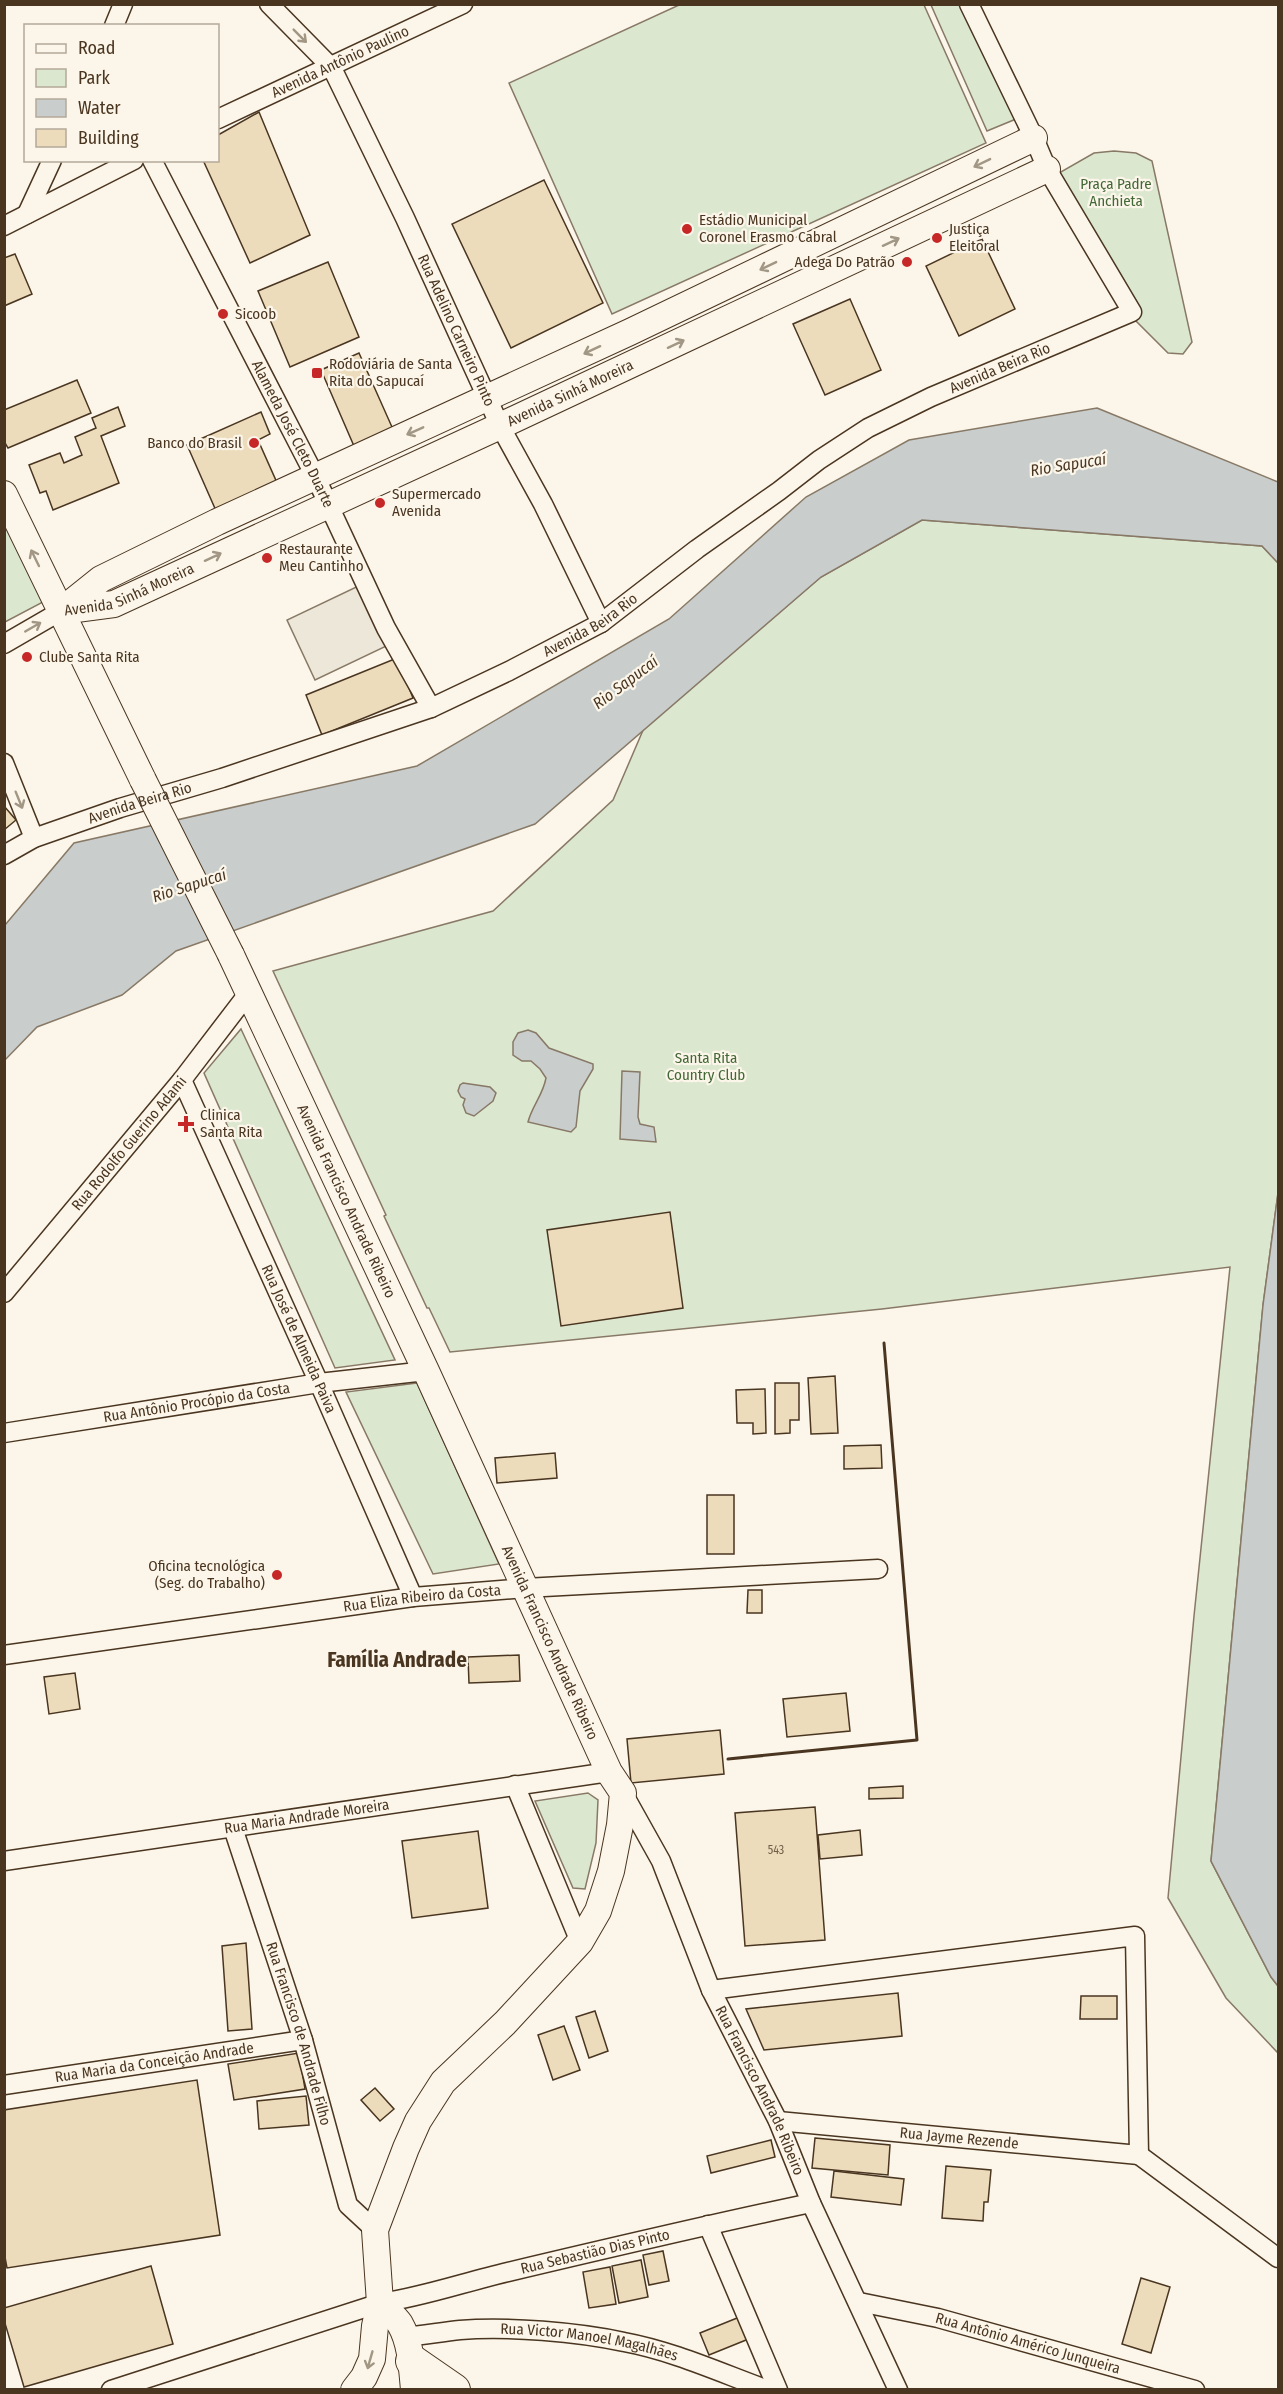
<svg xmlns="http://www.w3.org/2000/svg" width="1283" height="2394" font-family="'Fira Sans Condensed',sans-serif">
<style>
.green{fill:#dce7d0;stroke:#887966;stroke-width:1.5}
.parking{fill:#ede7d9;stroke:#887966;stroke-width:1.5}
.water{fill:#c9cecd;stroke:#887966;stroke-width:1.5}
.building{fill:#ecdcbc;stroke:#4a3520;stroke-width:1.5}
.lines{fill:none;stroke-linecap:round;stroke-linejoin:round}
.street-casing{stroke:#4a3520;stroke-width:21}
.secondary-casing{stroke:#4a3520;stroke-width:28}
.highway-casing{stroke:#4a3520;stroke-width:34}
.street{stroke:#fbf6e9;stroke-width:18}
.secondary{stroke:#fbf6e9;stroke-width:26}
.highway{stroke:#fbf6e9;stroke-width:32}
.secondary-bridge-casing{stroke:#4a3520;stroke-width:28;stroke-linecap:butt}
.secondary-bridge{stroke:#fbf6e9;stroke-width:26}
.wall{stroke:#4a3520;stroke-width:3}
.oneway{stroke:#a29684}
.poi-dot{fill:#c62828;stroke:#fbf6e9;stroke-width:2}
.labels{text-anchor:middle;stroke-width:4.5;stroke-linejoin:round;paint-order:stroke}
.number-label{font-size:12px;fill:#725f47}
.street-label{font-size:15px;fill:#4a3520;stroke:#fbf6e9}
.park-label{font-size:15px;fill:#436837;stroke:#fbf6e9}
.poi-label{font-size:15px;fill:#4a3520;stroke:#fbf6e9;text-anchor:start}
.water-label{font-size:16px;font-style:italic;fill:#4a3520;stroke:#fbf6e9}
.district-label{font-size:21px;font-weight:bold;fill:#4a3520;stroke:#fbf6e9}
</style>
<rect width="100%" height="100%" fill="#fbf6e9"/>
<g class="green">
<polygon points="679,5 924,5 986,143 612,314 509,83"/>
<polygon points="931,5 963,5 1016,119 987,131"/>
<polygon points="1114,151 1136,153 1152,161 1192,342 1183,354 1168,353 1136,321 1059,173 1094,153"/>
<polygon points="922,520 1262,546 1278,563 1278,1193 1263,1305 1211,1861 1271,1977 1278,1986 1278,2053 1226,1998 1168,1898 1194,1616 1230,1267 882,1309 450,1352 429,1308 427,1308 384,1216 386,1215 273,971 493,911 613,800 644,728 821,577"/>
<polygon points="4,522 43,602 5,622 4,622"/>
<polygon points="241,1029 395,1360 335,1368 204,1073"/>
<polygon points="417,1383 499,1564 433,1574 346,1392"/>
<polygon points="588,1793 598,1800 596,1843 585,1889 573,1888 535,1801"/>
</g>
<polygon class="parking" points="371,580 399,640 315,680 287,620"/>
<g class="water">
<polygon points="1097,408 1278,482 1278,563 1262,546 922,520 821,577 535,824 176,951 122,995 37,1027 5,1060 5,925 74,843 417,766 669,619 806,497 909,440"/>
<path d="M528 1030 536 1033 549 1048 593 1064V1069L580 1091 576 1127 571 1132 528 1122C532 1106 543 1095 546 1078L540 1069 531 1061H522L513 1055V1042L518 1033Z"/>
<polygon points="622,1071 640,1072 638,1117 640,1124 654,1127 656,1142 620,1139"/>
<polygon points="463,1083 490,1087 496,1093 493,1101 474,1116 466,1113 463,1105 465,1099 461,1097 458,1091 460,1085"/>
<polygon points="1278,1193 1278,1986 1271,1977 1211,1861 1263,1305"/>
</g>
<g class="building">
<polygon points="259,112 310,235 250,263 203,160 218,160 218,135"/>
<polygon points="544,180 603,303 511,348 452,224"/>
<polygon points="982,239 1015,309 959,336 926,266"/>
<polygon points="15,254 32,294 4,306 4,258"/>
<polygon points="328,262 359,337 290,367 258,291"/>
<polygon points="850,299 881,370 825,395 793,324"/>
<polygon points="359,353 396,436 357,453 321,370"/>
<polygon points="77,380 91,413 8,448 4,441 4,410"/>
<polygon points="118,407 125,426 101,436 119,483 53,510 46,491 40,493 29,465 60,453 64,463 82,455 75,437 96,428 92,418"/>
<polygon points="261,412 270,434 258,440 278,485 217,513 187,445"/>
<polygon points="397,658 413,698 322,735 306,695"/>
<polygon points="4,806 16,820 4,830"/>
<polygon points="670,1212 683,1308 561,1326 547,1230"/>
<polygon points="835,1376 838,1433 811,1434 808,1378"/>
<polygon points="775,1383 799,1383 799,1420 790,1420 790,1433 775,1434"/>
<polygon points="765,1389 766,1433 753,1434 753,1423 737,1423 736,1390"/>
<polygon points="881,1445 882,1468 844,1469 844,1446"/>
<polygon points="555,1453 557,1478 497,1483 495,1458"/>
<rect x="707" y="1495" width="27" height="59"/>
<polygon points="748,1590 762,1590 762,1613 747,1613"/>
<polygon points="519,1655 520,1681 469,1683 468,1657"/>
<polygon points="75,1673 80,1709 49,1714 44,1677"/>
<polygon points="846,1693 850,1731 787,1737 783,1699"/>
<polygon points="720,1730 724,1774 631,1783 627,1739"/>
<polygon points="903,1786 903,1798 869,1799 869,1788"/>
<polygon points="815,1807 825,1940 745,1946 735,1813"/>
<polygon points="860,1830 862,1855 820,1859 818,1835"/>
<polygon points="478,1831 488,1908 412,1918 402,1841"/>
<polygon points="246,1943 252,2029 228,2031 222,1946"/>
<polygon points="898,1993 902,2036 764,2050 746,2009"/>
<polygon points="1081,1996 1117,1996 1117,2019 1080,2019"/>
<polygon points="595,2011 608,2051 589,2058 576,2017"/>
<polygon points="564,2026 580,2070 553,2080 538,2035"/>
<polygon points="299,2053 305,2089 234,2100 228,2064"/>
<polygon points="197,2080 220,2235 7,2268 4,2252 4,2110"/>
<polygon points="375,2088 394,2109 380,2121 361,2100"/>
<polygon points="306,2096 309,2125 259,2129 257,2101"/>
<polygon points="815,2138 890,2145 888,2175 812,2168"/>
<polygon points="771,2140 775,2157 711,2173 707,2156"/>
<polygon points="946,2166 991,2170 988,2202 984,2202 983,2221 942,2218"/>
<polygon points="834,2171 904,2179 901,2205 831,2197"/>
<polygon points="663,2251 669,2281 649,2285 643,2255"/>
<polygon points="641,2260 648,2297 619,2303 612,2266"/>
<polygon points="151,2266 173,2344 24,2387 4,2320 4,2308"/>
<polygon points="610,2267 616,2304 589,2308 583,2272"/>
<polygon points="1141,2278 1170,2287 1151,2353 1122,2344"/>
<polygon points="742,2316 751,2338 709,2355 700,2333"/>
</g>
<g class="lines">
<g class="street-casing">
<g id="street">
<path id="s1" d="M269 4 332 68 405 218 500 426 543 504 601 623"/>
<polyline points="114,26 123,4"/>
<path id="s2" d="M218 119 463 4"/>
<path id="s3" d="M152 160 316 478 386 628 431 708"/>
<polyline points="27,214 52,160"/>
<polyline points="4,226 134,160"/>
<polyline points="4,644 61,611"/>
<polyline points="4,763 34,838"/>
<path id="s4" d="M4 855 34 838 120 808 222 778 431 708 509 671 601 623 697 549 779 491 819 460 868 428 931 397 1132 312 1047 169 1034 138 969 4"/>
<path id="s5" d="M182 1080 319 1383 413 1597"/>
<path id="s6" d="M4 1293 182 1080 250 991"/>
<path id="s7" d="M4 1433 319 1383 426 1371"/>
<path id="s8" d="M4 1655 413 1597 525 1588 878 1569"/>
<polyline points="515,1785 580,1942"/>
<path id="s9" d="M623 1793 661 1861 711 1990 778 2121 811 2203 898 2390"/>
<path id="s10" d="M233 1828 303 2040 348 2205 375 2230"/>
<path id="s11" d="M4 1861 609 1772"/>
<polyline points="711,1990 1135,1936 1139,2155"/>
<path id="s12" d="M4 2085 303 2040"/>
<path id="s13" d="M778 2121 1139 2155"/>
<polyline points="1139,2155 1278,2258"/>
<polyline points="708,2225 778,2390"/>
<path id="s14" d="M859 2302 938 2318 1195 2390"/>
<path id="s15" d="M405 2337C424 2335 442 2332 460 2330 507 2326 578 2332 624 2342 673 2351 721 2373 768 2390"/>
<path id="s16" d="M111 2390 380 2303C423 2297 465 2282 508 2272 609 2248 710 2224 811 2203"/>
</g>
</g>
<g class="secondary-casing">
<g id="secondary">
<polyline points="4,494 143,780"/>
<polyline points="61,611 101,579 217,522 630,332 1034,138"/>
<path id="s17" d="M61 611 114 604 500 426 1047 169"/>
<path id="s18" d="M231 955 426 1371 609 1772 623 1793 620 1825 611 1871 598 1911 580 1942 505 2023 443 2082 418 2121 406 2148 375 2230 380 2303 375 2326 372 2359 364 2377 354 2390"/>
<path d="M380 2303C386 2310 395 2316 400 2324 411 2343 412 2368 414 2390"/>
</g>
</g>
<g class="highway-casing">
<polyline id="highway" points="412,2361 454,2390"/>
</g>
<use href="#street" class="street"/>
<use href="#secondary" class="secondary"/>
<use href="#highway" class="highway"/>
<g class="secondary-bridge-casing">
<polyline id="secondary-bridge" points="143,780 231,955"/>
</g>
<use href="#secondary-bridge" class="secondary-bridge"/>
<polyline class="wall" points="728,1759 917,1740 884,1343"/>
</g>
<defs><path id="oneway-shaft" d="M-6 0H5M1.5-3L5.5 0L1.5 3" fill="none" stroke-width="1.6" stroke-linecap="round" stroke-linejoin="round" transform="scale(1.5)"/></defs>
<g class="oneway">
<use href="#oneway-shaft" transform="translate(300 36) rotate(45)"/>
<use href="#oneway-shaft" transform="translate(982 163) rotate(154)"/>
<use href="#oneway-shaft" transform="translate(891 242) rotate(-25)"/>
<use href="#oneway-shaft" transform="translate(768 266) rotate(154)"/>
<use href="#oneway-shaft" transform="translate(676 344) rotate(-25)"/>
<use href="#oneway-shaft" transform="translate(592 350) rotate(155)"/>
<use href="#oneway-shaft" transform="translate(415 431) rotate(156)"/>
<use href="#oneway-shaft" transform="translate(213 557) rotate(-25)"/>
<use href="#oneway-shaft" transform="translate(35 558) rotate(-116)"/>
<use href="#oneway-shaft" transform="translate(33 627) rotate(-30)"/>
<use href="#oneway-shaft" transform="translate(19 800) rotate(68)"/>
<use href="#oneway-shaft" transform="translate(370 2360) rotate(106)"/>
</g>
<g class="poi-dot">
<circle cx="687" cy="229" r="6"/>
<circle cx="937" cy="238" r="6"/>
<circle cx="907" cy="262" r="6"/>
<circle cx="223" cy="314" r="6"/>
<rect x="311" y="367" width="12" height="12" rx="3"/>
<circle cx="254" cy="443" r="6"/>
<circle cx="380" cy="503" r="6"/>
<circle cx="267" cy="558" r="6"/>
<circle cx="27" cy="657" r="6"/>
<path d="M183 1115h6v6h6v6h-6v6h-6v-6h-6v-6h6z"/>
<circle cx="277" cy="1575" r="6"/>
</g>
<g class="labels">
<g class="number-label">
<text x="776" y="1854">543</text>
</g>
<g class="street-label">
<text dy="5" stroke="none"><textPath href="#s2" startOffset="135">Avenida Antônio Paulino</textPath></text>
<text dy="5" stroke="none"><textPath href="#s1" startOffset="380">Rua Adelino Carneiro Pinto</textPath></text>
<text dy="5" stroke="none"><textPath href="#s4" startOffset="1118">Avenida Beira Rio</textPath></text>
<text dy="5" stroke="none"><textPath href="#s17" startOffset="556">Avenida Sinhá Moreira</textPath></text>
<text dy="5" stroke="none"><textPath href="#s3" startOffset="308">Alameda José Cleto Duarte</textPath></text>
<text dy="5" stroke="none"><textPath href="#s17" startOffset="72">Avenida Sinhá Moreira</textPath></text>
<text dy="5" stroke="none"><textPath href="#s4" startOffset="632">Avenida Beira Rio</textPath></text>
<text dy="5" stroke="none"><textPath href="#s4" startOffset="146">Avenida Beira Rio</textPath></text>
<text dy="5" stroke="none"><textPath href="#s6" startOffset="195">Rua Rodolfo Guerino Adami</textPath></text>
<text dy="5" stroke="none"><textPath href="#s18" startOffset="272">Avenida Francisco Andrade Ribeiro</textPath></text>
<text dy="5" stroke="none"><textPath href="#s5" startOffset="284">Rua José de Almeida Paiva</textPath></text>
<text dy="5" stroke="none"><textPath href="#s7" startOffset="195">Rua Antônio Procópio da Costa</textPath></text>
<text dy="5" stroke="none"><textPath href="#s8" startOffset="422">Rua Eliza Ribeiro da Costa</textPath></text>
<text dy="5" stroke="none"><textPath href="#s18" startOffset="758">Avenida Francisco Andrade Ribeiro</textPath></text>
<text dy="5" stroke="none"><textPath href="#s11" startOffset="306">Rua Maria Andrade Moreira</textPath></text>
<text dy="5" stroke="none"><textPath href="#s10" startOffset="216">Rua Francisco de Andrade Filho</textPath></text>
<text dy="5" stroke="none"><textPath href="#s12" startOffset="152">Rua Maria da Conceição Andrade</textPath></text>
<text dy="5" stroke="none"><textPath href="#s9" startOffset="328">Rua Francisco Andrade Ribeiro</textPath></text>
<text dy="5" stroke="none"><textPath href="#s13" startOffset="182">Rua Jayme Rezende</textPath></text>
<text dy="5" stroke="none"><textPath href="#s16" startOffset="504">Rua Sebastião Dias Pinto</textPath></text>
<text dy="5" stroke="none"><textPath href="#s14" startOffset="174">Rua Antônio Américo Junqueira</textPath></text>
<text dy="5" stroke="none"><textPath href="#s15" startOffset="186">Rua Victor Manoel Magalhães</textPath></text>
</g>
<g class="park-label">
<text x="1116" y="189">Praça Padre<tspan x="1116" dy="17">Anchieta</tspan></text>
<text x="706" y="1063">Santa Rita<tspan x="706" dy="17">Country Club</tspan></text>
</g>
<g class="poi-label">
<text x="699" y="225">Estádio Municipal<tspan x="699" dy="17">Coronel Erasmo Cabral</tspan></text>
<text x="949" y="234">Justiça<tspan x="949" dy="17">Eleitoral</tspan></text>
<text x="895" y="267" text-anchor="end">Adega Do Patrão</text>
<text x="235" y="319">Sicoob</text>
<text x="329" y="369">Rodoviária de Santa<tspan x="329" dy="17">Rita do Sapucaí</tspan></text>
<text x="242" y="448" text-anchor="end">Banco do Brasil</text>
<text x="392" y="499">Supermercado<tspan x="392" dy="17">Avenida</tspan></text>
<text x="279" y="554">Restaurante<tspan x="279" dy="17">Meu Cantinho</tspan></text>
<text x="39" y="662">Clube Santa Rita</text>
<text x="200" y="1120">Clinica<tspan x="200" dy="17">Santa Rita</tspan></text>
<text x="265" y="1571" text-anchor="end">Oficina tecnológica<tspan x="265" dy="17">(Seg. do Trabalho)</tspan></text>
</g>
<g class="water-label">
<text transform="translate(1068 464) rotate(-9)" y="6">Rio Sapucaí</text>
<text transform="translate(625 682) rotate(-37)" y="6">Rio Sapucaí</text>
<text transform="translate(189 885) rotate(-18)" y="6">Rio Sapucaí</text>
</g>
<g class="district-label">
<text x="397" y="1667">Família Andrade</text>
</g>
</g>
<rect width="1283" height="2394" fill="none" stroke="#4a3520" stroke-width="12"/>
<rect x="24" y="24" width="195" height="138" fill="#fbf6e9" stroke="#b4a999" stroke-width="1.5"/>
<rect x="36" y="44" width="30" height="9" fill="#fbf6e9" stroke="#b4a999" stroke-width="1.5"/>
<text x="78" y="54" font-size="18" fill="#4a3520">Road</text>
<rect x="36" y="69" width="30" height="18" fill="#dce7d0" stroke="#b4a999" stroke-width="1.5"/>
<text x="78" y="84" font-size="18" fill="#4a3520">Park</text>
<rect x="36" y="99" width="30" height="18" fill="#c9cecd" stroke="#b4a999" stroke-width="1.5"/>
<text x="78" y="114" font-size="18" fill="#4a3520">Water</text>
<rect x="36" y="129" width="30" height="18" fill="#ecdcbc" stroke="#b4a999" stroke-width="1.5"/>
<text x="78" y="144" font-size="18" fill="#4a3520">Building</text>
</svg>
